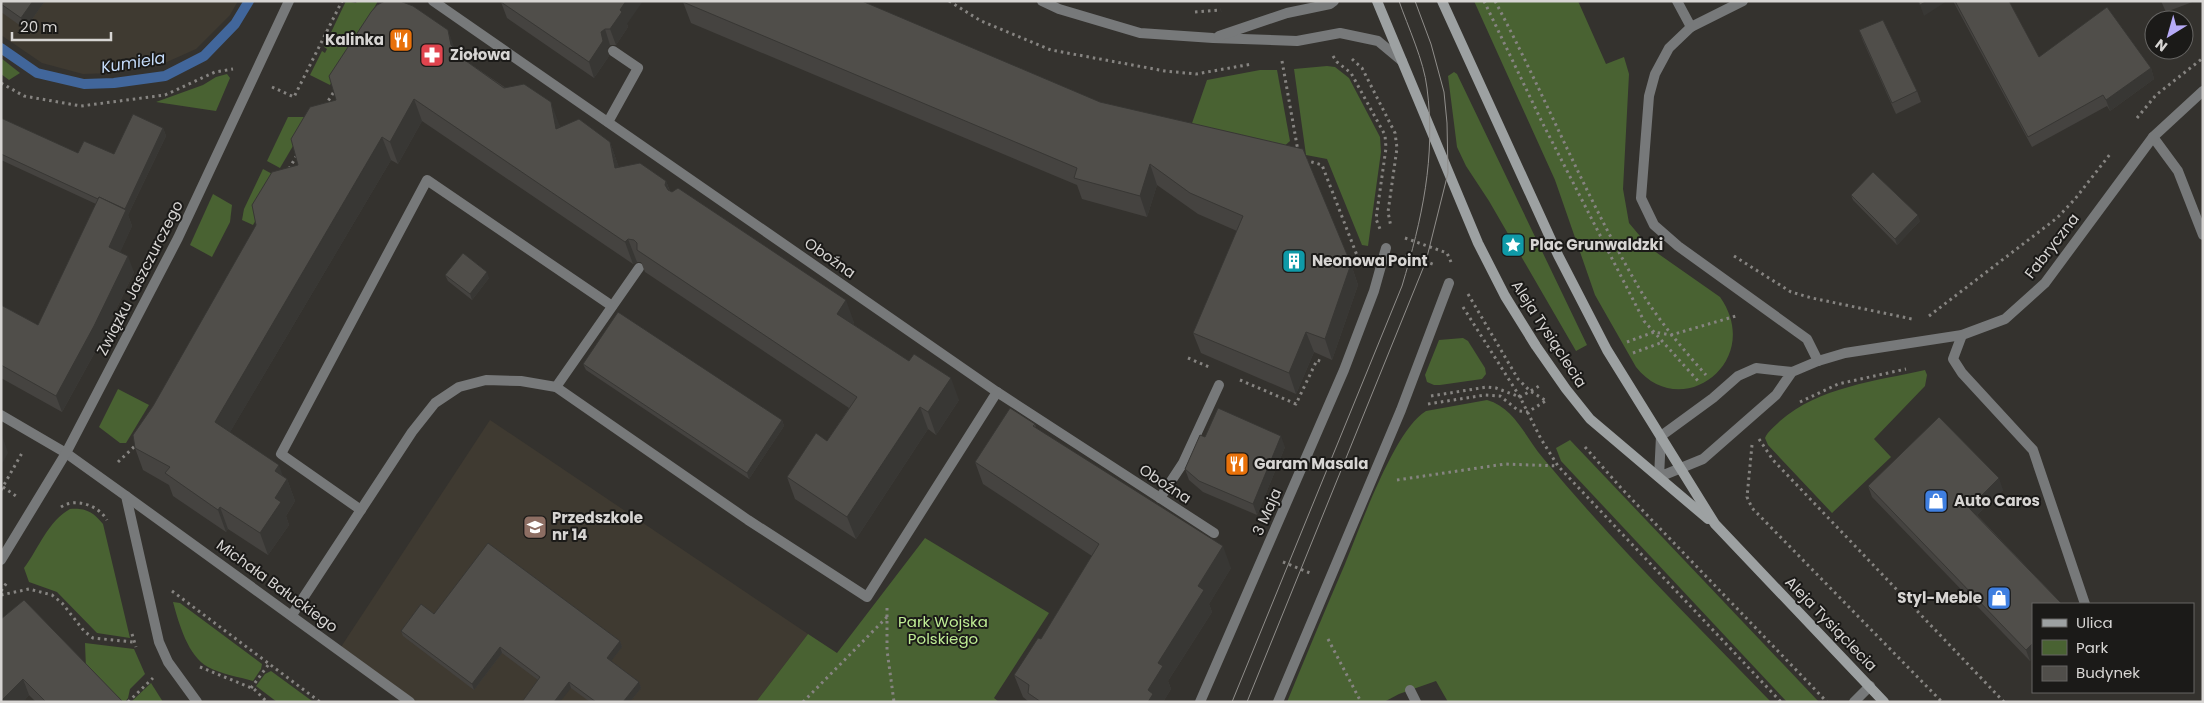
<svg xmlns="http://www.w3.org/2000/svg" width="2204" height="703" font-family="Poppins,sans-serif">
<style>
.built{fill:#3f3a31}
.green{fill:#496232}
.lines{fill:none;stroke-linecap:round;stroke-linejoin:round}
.stream{stroke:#41669b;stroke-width:10}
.path{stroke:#868481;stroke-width:3;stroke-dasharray:2.5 4;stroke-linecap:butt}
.service{stroke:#77797a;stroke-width:10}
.pedestrian{stroke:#77797a;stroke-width:10}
.minor{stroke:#77797a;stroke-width:10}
.tertiary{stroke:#77797a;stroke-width:10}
.secondary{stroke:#9da1a2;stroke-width:10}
.tram{stroke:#908e8b;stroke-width:1}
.wall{fill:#454340}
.shaded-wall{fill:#383734}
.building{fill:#504e4a;stroke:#383734}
.labels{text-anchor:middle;stroke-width:4;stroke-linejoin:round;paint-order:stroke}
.poi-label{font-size:15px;font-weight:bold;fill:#d7d5d3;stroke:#1b1a18;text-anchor:start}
.street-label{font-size:15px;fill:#d7d5d3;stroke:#1b1a18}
.park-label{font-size:15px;fill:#beec94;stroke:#1b1a18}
.water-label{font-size:16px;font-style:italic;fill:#c4dbfa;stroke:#1b1a18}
</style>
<rect width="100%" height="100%" fill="#34322e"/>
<g class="built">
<polygon points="1,1 238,1 230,15 196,49 158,66 113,73 83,74 42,63 1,35"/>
<polygon points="490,420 808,634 756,702 410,702 339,650"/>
</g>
<g class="green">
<polygon points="346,1 356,3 357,1 378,1 330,85 310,75 322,51 325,53 327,49 324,47"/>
<path d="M1474 1H1578L1606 64 1624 57 1629 74 1623 189 1629 223 1650 248 1720 297C1765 361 1681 424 1636 367L1595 295 1555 180Z"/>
<polygon points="1,58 20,73 9,80 1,74"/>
<polygon points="1327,66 1335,67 1349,78 1380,137 1381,152 1368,246 1362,245 1327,159 1306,155 1294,69"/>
<polygon points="1260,70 1277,70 1290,141 1281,149 1190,129 1207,80"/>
<polygon points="1454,72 1457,74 1587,345 1576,351 1489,201 1466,166 1457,147 1448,76"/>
<polygon points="227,74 230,78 216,111 156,102 203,85 216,77"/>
<polygon points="288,117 310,117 280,168 267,161"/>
<polygon points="263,169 276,176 277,183 253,225 242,220 244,209"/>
<polygon points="213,194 232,205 230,222 212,257 190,245"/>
<polygon points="1463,338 1468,341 1485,368 1486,374 1482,379 1440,385 1434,385 1427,382 1425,375 1439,340"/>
<path d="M1925 370 1927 375 1925 386 1874 439 1891 457 1832 513 1768 445 1765 438C1768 431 1774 427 1780 421 1819 387 1876 381 1925 370Z"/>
<polygon points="118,389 149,405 126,443 120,443 99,427"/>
<path d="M1487 400C1515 408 1525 437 1543 458 1614 544 1694 622 1771 702H1448L1436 681 1399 694 1384 702H1287C1306 656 1325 610 1345 564 1360 528 1394 430 1426 411Z"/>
<polygon points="1570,440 1819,702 1787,702 1561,461 1556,448"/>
<path d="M70 509C86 508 93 512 103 524L130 638 97 633 57 592 29 582 24 568C39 548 48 521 70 509Z"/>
<polygon points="925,538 1049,613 994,698 999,702 756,702 808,634 837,653"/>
<path d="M173 602 180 603 262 664 261 669 253 681C239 677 221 674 208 667 188 656 179 624 173 602Z"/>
<polygon points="85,643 134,649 145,674 130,689 128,698 125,702 112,702 86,669"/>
<polygon points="271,671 312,701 312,702 277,702 256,686 265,674"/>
<polygon points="151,683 163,702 131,702"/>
</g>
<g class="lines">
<polyline class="stream" points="1,48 37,73 84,84 114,83 165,76 204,56 235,24 249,1"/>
<g class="path">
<polyline points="949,1 981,21 1051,50 1165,71 1196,74 1252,64"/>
<polyline points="1484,1 1542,122 1644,321 1699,382"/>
<path d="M1495 1C1544 93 1583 191 1635 281 1654 315 1680 346 1706 375"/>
<polyline points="1195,12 1221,10"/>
<polyline points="1333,56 1337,62 1351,73 1385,135 1386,148 1376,219 1380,229"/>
<polyline points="1352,59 1362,68 1395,133 1397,148 1388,212 1391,227"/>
<polyline points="1282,61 1298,151"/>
<polyline points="1,83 24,96 81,106 165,95 215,72 233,69"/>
<polyline points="272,87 294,97 342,1"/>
<polyline points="325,106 335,90"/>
<polyline points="2137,118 2156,95 2203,58"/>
<polyline points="1305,160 1322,165 1358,258 1360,257"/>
<polyline points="289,169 297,155"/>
<polyline points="1405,238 1447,253 1451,262"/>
<polyline points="1406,254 1435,265"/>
<polyline points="1734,256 1791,292 1812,298 1912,319"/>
<polyline points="1468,294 1518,379 1530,391 1545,400"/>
<polyline points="1463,307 1520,397 1541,439 1558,466 1781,702"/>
<polyline points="1929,316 2057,218 2075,199 2111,153"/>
<polyline points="1627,342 1654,332 1671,335 1736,316"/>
<polyline points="1633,353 1663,342"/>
<polyline points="1188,358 1209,367"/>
<polyline points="1240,380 1296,404 1317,360 1323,362"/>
<polyline points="1431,396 1487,387 1496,388 1520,397 1539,386"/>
<polyline points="1800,402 1838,384 1906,369"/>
<polyline points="1428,404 1485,395 1500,396 1519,411 1528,412 1547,400"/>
<polyline points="1759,439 1773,460 2004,702"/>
<polyline points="1752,445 1747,497 1752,508 1942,702"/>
<polyline points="1585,447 1622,489 1827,702"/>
<polyline points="118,462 137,444"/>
<polyline points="1397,480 1505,464 1558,466"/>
<polyline points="3,487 16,496"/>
<polyline points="1,490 22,453"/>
<path d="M61 507C76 497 99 506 107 520"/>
<polyline points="1283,562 1310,573"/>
<polyline points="1,591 8,581"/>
<polyline points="172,591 320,702"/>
<polyline points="1,595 29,589 52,595 62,603 84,631 93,638 133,642"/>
<polyline points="887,608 887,650 894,702"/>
<polyline points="132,634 136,647"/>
<polyline points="1328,639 1361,702"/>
<polyline points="200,667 254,689 267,702"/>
<polyline points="251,688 269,664"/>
<polyline points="128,702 153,678"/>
<polyline points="803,702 887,617"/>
</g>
<g class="service">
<polyline points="433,1 997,392 1214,533"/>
<polyline points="1677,1 1691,27"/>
<polyline points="1743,1 1691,27 1669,48 1655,74 1649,96 1641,198 1654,225 1678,246 1807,339 1818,361"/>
<polyline points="608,122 638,68 613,51"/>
<polyline points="2153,137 2178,171 2203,235"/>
<polyline points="1962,335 1953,359 1962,373 2033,450 2085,604"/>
<polyline points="556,387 639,268"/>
<polyline points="66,453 126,496 159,642 168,662 197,702"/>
<polyline points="126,496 410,702"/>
<polyline points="1160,498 1183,463 1219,385"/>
<polyline points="361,510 281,454 427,180 612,306"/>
<polyline points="292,615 412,432 435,403 459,387 486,380 521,381 556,387 748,520 867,597 997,392"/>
<polyline points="1410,690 1416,702"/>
<polyline points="1854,702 1870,686"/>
</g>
<g class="pedestrian">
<polyline points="1200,702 1344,370 1374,291 1386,248"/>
<polyline points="1278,702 1401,410 1449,283"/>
</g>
<g class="minor">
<polyline points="1792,372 1776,395 1703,459 1659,477 1661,436 1713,398 1738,376 1756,368 1792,372 1818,361 1845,353 1962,335 2005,319 2045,283 2153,137 2203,91"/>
<polyline points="1,415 66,453"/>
</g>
<g class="tertiary">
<polyline points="1042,1 1059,9 1140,33 1213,38 1297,41 1340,33 1378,41 1402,61"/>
<polyline points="1219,36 1287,13 1330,4 1334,1"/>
<polyline points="1,560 66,453 178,238 289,1"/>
</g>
<g class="secondary">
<polyline points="1377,1 1478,243 1505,296 1536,346 1566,389 1590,419 1708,519"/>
<polyline points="1442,1 1558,255 1607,350 1715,524 1884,702"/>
</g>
<g class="tram">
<path d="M1232 702 1402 286C1422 219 1436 157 1427 88 1424 61 1408 27 1399 1"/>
<polyline points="1247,702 1426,261 1448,173 1447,123 1444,92 1431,44 1415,1"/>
</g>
</g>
<g class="wall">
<polygon points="1,1 45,1 25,29 1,12"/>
<polygon points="862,1 1351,264 1358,285 1332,360 1314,352 1296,394 1201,353 1193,333 1237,231 1198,214 1157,185 1147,217 1082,199 1077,185 691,23 683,2"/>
<polygon points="1953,1 2009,1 2039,57 2151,68 2154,79 2110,111 2107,106 2032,147"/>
<polygon points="2161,1 2195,1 2166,12"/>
<polygon points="501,2 627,24 628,27 616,45 610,45 607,48 609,56 594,78 507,18"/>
<polygon points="1859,30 1917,91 1921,102 1896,114 1863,41"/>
<polygon points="455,49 466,61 559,124 560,128 610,142 619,168 666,181 670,191 854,322 853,324 959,400 936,435 928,429 856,539 795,499 787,477 827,441 849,408 645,272 641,262 637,262 633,264 422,121 398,164 391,160 230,432 287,479 295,501 286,516 289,525 268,555 228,529 226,532 173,496 169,485 143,470 135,448 153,406 298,165 336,100"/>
<polygon points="1,118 78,153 114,154 163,128 166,136 128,215 132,226 120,252 134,272 100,343 62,412 1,378 1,305 38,325 96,204 1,160"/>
<polygon points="1851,195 1920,221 1897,245 1853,200"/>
<polygon points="445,275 489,278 472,300 448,281"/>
<polygon points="583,364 782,420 784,426 749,479 586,370"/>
<polygon points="1035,424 1036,428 1231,568 1209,604 1212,612 1168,681 1171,689 1163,702 1029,702 1023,697 1014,675 1041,639 1092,556 983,484 975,462"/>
<polygon points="1205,437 1285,447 1257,515 1203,492 1189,480 1185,469"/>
<polygon points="1868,486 2003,490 1977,515 2062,604 2030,661 1872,497"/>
<polygon points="24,600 123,702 36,702 29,695 23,702 1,702"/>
<polygon points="401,631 620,641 622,647 611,661 639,682 641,688 630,702 590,702 571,688 538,680 502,653 474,690 403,636"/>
</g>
<g class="shaded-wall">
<polygon points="33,1 45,1 25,29 21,18"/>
<polygon points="626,1 643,1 627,24 628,27 616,45 610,29 620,10"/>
<polygon points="1927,1 1947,1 1924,16 1920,5"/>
<polygon points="605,29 610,45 607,48 609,56 594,78 589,62 601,32"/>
<polygon points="448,30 456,52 451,45"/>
<polygon points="2151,68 2154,79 2110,111 2106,100"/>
<polygon points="414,99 422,121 398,164 390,142"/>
<polygon points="551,102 559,124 564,151 556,129"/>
<polygon points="163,128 166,136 128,215 132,226 115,264 109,247 124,211"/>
<polygon points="382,137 391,160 223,444 215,422"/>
<polygon points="610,142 618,165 623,191 615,168"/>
<polygon points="1150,164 1157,185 1147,217 1140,196"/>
<polygon points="666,181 674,203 665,185"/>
<polygon points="1918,215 1920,221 1897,245 1895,239"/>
<polygon points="628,239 637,262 633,264 625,242"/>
<polygon points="128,256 134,272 100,343 62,412 56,396"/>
<polygon points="1351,264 1358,285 1332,360 1325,339"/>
<polygon points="487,272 489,278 472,300 470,294"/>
<polygon points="846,300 854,322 845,336 837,314"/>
<polygon points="1306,332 1314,352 1296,394 1289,373"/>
<polygon points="951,378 959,400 936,435 928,412"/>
<polygon points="920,407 928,429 856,539 847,517"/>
<polygon points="782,420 784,426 749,479 747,473"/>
<polygon points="2,435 8,453 1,466 1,437"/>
<polygon points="1281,436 1285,447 1257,515 1253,504"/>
<polygon points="279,465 285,482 287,479 295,501 286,516 289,525 268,555 260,533 275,498 275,471"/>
<polygon points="1999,478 2003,490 1973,519 1969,508"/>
<polygon points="220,507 228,529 226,532 218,510"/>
<polygon points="1223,546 1231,568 1209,604 1212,612 1168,681 1171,689 1163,702 1148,702 1148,690 1158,663 1198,586"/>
<polygon points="620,641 622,647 609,664 607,658"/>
<polygon points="2033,643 2033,658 2030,661 2026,650"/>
<polygon points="500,647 502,653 474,690 472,684"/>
<polygon points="23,679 29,695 23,702 1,702 3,699"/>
<polygon points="569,682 571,688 560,702 554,702"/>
<polygon points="639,682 641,688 630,702 623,702"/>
</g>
<g class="building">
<polygon points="1,1 33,1 21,18 1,4"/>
<polygon points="385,1 400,1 413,6 448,30 451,45 466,61 504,88 524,84 551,102 556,129 579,119 610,142 615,168 640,163 666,181 665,185 668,190 672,192 678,188 846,300 837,314 909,361 914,354 951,378 928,412 920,407 847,517 787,477 816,433 827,441 857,397 637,250 637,243 634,240 628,239 625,242 414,99 390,142 382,137 215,422 279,465 275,471 287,479 275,498 281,502 260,533 220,507 218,510 165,473 170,467 135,448 133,435 153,406 256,225 252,205 272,172 298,165 291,139 310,107 336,100 329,76 371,12 377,5"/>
<polygon points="502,1 626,1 620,10 622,12 610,29 605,29 601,32 603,41 589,62 501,2"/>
<polygon points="684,1 862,1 1100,102 1303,149 1351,264 1325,339 1306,332 1289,373 1193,333 1243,216 1190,193 1150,164 1140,196 1074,178 1077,168 683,2"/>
<polygon points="1918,1 1927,1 1920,5"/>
<polygon points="1955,1 2009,1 2039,57 2107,7 2151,68 2106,100 2103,95 2028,137"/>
<polygon points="1883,20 1917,91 1892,103 1859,30"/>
<polygon points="133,114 163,128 125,209 99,197 98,199 1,154 1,118 78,153 84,141 114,154"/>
<polygon points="1873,172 1918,215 1895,239 1851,195"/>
<polygon points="99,197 126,210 109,247 128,256 94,326 56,396 1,365 1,305 38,325"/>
<polygon points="463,253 487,272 470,294 445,275"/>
<polygon points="618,312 782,420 747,473 583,364"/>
<polygon points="1010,408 1035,424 1033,426 1223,546 1198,586 1204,590 1158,663 1163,666 1148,690 1153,694 1148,702 1041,702 1028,693 1029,685 1014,675 1038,638 1041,639 1099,544 975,462"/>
<polygon points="1218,408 1281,436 1253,504 1199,481 1185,469 1200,435 1205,437"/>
<polygon points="1939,417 1999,478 1969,508 2062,604 2033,604 2033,643 2026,650 1868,486"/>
<polygon points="488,543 620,641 607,658 639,682 623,702 596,702 569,682 554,702 522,702 540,677 500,647 472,684 401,631 421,604 434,614"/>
<polygon points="24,600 123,702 46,702 23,679 1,701 1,619"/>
</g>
<defs>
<g id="restaurant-square" transform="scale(1.25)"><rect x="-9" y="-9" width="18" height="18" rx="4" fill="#e8710a" stroke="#1b1a18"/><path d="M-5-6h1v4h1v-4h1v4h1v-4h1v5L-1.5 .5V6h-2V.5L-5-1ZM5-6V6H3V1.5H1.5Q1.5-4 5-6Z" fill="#fff"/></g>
<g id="pharmacy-square" transform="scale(1.25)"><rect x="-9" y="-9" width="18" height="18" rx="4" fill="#e0444e" stroke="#1b1a18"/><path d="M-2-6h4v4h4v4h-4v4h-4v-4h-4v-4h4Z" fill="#fff"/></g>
<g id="sight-square" transform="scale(1.25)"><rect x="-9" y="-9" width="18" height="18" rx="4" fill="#0f9aa8" stroke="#1b1a18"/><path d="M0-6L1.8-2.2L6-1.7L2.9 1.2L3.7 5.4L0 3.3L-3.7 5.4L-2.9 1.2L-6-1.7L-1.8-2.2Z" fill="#fff"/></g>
<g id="building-square" transform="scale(1.25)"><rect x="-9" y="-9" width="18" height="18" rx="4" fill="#0f9aa8" stroke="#1b1a18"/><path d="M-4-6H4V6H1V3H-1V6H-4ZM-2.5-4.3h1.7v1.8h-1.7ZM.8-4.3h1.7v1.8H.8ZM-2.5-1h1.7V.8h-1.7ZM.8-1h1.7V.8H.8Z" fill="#fff"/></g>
<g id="shop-square" transform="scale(1.25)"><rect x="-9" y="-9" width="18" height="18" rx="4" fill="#3f7fe0" stroke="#1b1a18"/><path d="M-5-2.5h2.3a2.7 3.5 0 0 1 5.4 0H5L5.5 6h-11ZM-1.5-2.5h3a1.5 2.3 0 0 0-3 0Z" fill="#fff"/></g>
<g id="school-square" transform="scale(1.25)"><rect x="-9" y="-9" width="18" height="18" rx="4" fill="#8d6e63" stroke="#1b1a18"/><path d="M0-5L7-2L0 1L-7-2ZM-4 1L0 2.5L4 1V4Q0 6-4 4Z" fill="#fff"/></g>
</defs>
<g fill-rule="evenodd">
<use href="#restaurant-square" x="401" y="40"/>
<use href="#pharmacy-square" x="432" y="55"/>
<use href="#sight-square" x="1513" y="245"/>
<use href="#building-square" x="1294" y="261"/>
<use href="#restaurant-square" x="1237" y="464"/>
<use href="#shop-square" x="1936" y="501"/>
<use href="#school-square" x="535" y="527"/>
<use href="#shop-square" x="1999" y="598"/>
</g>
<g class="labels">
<g class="poi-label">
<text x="384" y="45" text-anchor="end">Kalinka</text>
<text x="450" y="60">Ziołowa</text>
<text x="1530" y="250">Plac Grunwaldzki</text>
<text x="1312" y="266">Neonowa Point</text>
<text x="1254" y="469">Garam Masala</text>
<text x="1954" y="506">Auto Caros</text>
<text x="552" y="523">Przedszkole<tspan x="552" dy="17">nr 14</tspan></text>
<text x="1982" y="603" text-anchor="end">Styl-Meble</text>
</g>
<g class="street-label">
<text transform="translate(2052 246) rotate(-52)" y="5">Fabryczna</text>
<text transform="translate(830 258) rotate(35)" y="5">Oboźna</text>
<text transform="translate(140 278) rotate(-63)" y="5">Związku Jaszczurczego</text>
<text transform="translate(1549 334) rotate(57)" y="5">Aleja Tysiąclecia</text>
<text transform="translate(1165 484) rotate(33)" y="5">Oboźna</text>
<text transform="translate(1267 512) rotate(-66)" y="5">3 Maja</text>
<text transform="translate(277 586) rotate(36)" y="5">Michała Bałuckiego</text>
<text transform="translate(1831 624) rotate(46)" y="5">Aleja Tysiąclecia</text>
</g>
<g class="park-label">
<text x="943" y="627">Park Wojska<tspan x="943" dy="17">Polskiego</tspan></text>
</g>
<g class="water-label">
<text transform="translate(133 62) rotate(-9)" y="6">Kumiela</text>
</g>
</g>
<rect width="2204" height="703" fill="none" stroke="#d7d5d3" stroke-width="5"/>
<rect x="2032" y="603" width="162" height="90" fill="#1b1a18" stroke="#666563"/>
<rect x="2042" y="619" width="25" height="8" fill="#9da1a2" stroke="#666563"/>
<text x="2076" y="628" font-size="15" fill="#d7d5d3">Ulica</text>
<rect x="2042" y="640" width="25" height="15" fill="#496232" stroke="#666563"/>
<text x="2076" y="653" font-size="15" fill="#d7d5d3">Park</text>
<rect x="2042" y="666" width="25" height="15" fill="#504e4a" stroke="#666563"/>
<text x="2076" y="678" font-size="15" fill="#d7d5d3">Budynek</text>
<g transform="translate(2169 35) rotate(217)"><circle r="24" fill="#1b1a18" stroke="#666563"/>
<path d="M0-4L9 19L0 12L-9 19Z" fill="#b7abf7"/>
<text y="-8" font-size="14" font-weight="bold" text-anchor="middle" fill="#d7d5d3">N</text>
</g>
<path d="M12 32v8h99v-8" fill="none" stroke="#d7d5d3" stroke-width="2.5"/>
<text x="20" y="32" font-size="15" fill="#d7d5d3" stroke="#1b1a18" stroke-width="4" paint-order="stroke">20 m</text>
</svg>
